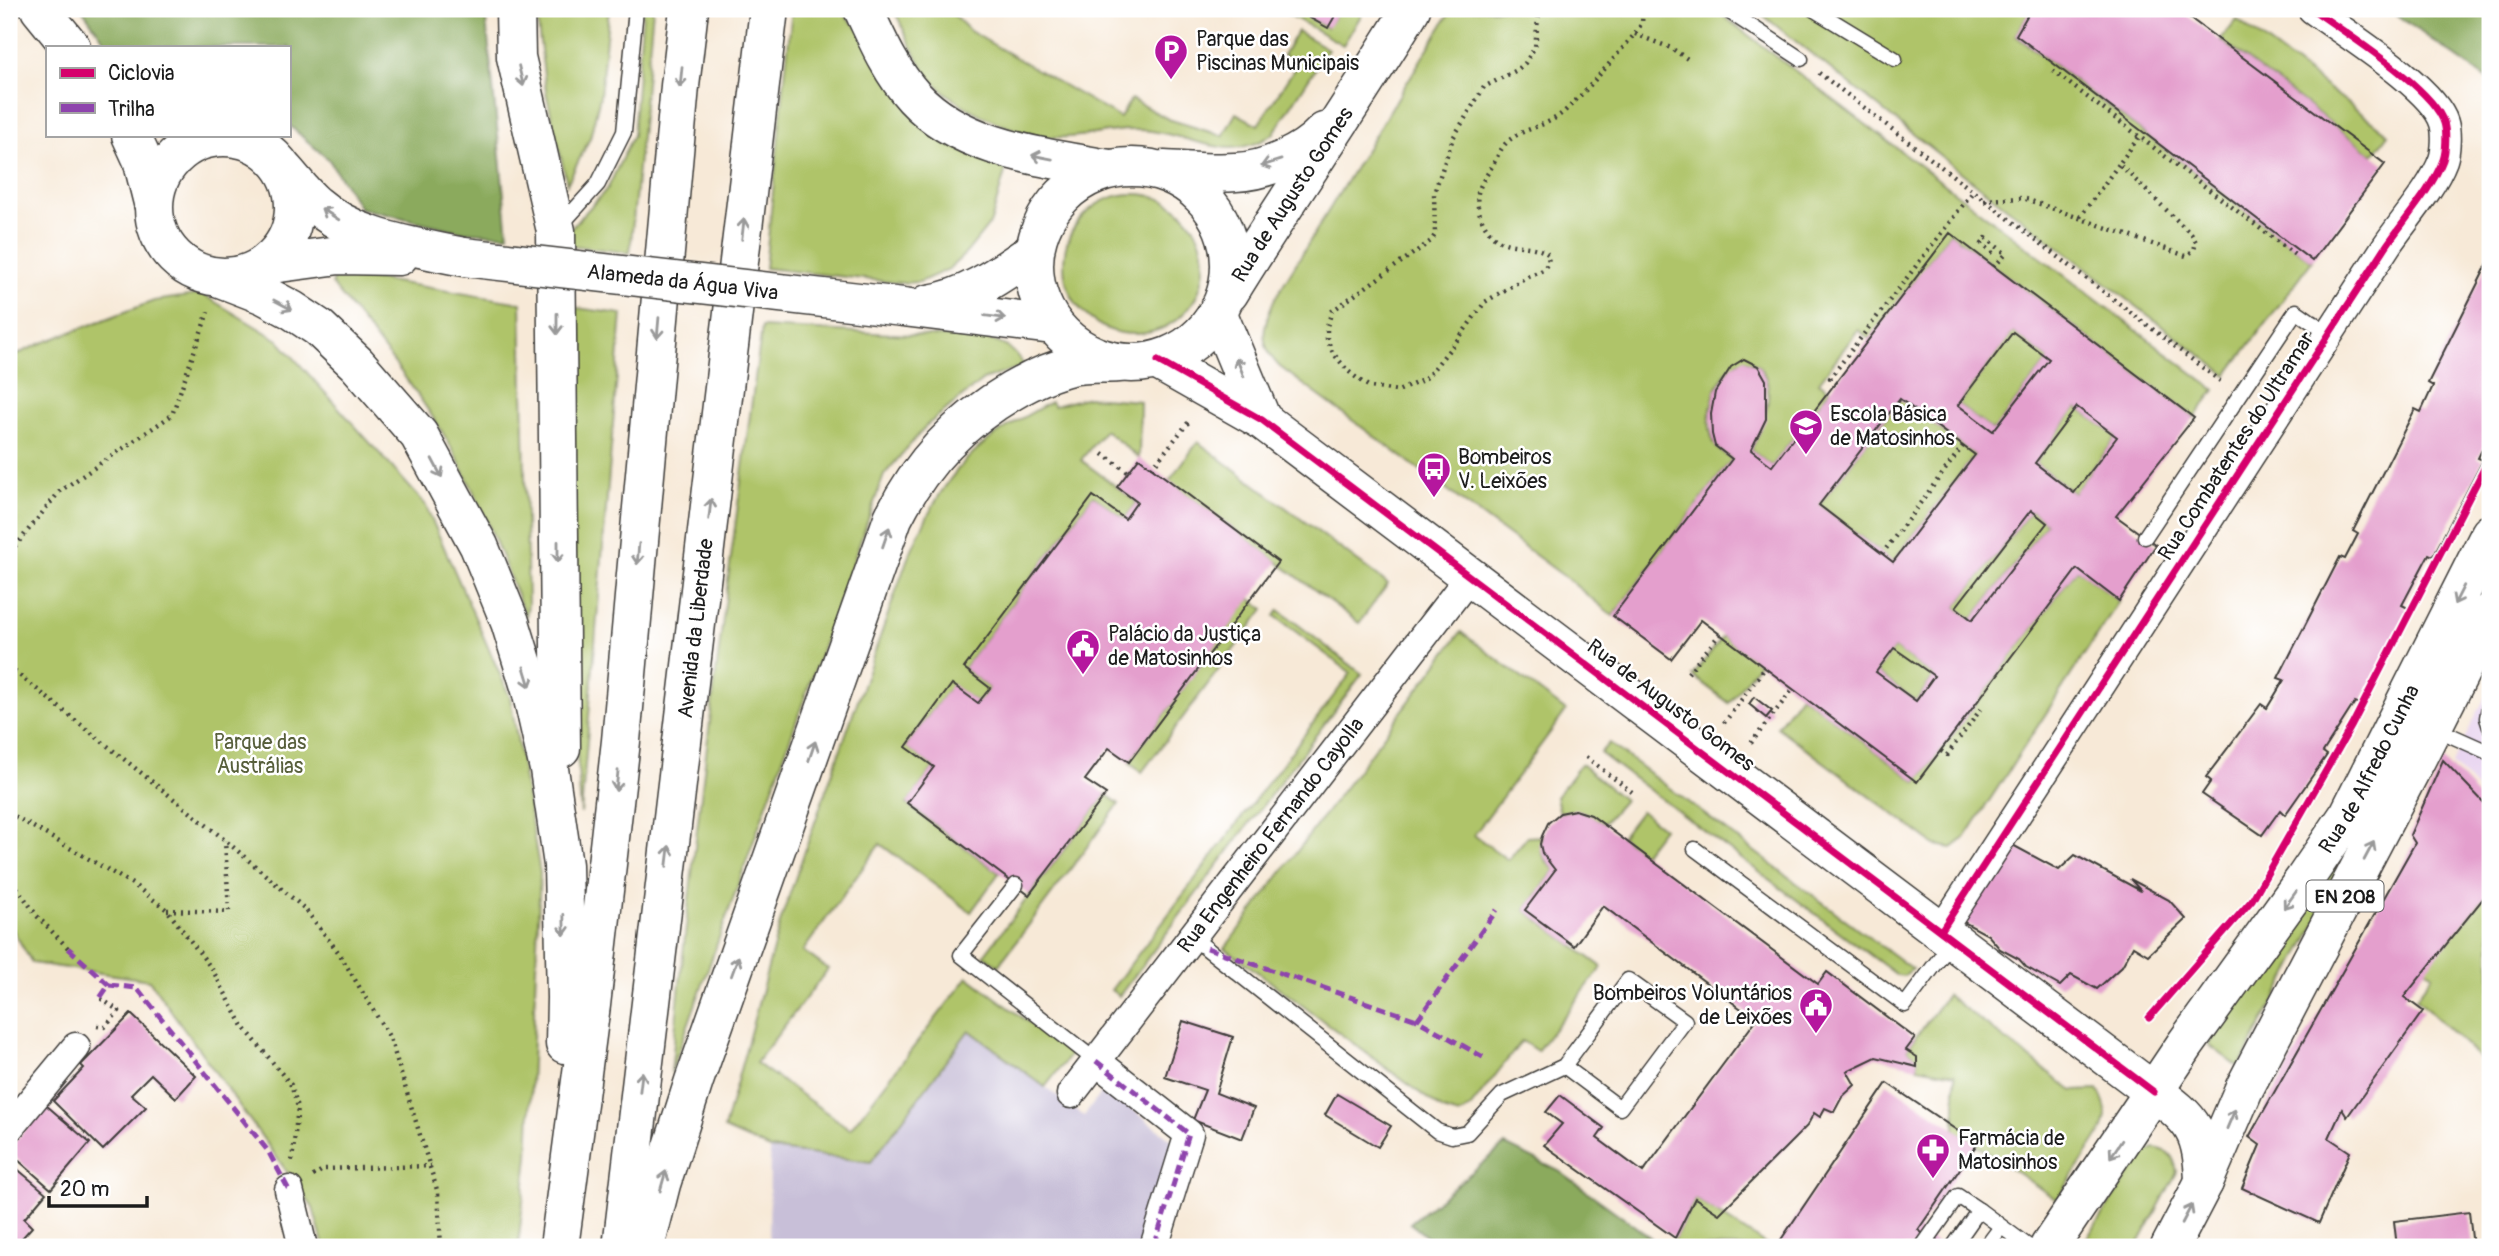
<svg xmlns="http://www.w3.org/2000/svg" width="2499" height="1256" font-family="Pangolin,sans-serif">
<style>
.built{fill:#e7d2ef}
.industrial{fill:#c8bfd8}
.green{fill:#afc469;stroke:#667042;stroke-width:2}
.forest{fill:#8baa5d;stroke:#54633c;stroke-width:2}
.building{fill:#e49fcd;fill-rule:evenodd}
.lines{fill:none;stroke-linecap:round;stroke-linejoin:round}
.lane-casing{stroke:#3d3b38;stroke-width:17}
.street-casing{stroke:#3d3b38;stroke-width:31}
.secondary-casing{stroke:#3d3b38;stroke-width:41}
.primary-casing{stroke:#3d3b38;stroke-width:41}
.highway-casing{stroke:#3d3b38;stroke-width:41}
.path{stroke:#3d3b38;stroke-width:4.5;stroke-dasharray:2 5;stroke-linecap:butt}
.lane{stroke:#fff;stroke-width:14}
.street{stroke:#fff;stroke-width:28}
.secondary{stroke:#fff;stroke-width:38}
.primary{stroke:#fff;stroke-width:38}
.highway{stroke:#fff;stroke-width:38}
.secondary-bridge-casing{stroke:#3d3b38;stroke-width:41;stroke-linecap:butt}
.secondary-bridge{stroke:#fff;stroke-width:38}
.quiet{stroke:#8e44ad;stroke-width:5;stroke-dasharray:10 5;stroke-linecap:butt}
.cycleway-casing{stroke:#fff;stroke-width:11}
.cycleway{stroke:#d6006c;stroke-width:7}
.oneway{stroke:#999}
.labels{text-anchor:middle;stroke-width:5;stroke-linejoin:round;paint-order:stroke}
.shield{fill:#fff;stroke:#606060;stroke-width:2}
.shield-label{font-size:19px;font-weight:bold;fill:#1c1c1c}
.poi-label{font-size:21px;fill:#1c1c1c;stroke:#fff;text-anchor:start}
.street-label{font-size:21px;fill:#1c1c1c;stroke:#fff}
.park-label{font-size:21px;fill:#575f3b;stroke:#fff}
</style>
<rect width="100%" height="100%" fill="#fff"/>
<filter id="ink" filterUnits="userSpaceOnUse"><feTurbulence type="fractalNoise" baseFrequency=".0143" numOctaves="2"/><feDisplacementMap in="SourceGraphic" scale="14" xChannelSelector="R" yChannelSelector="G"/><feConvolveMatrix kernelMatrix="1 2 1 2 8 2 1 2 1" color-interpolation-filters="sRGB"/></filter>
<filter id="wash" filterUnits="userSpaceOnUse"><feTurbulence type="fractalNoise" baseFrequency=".00686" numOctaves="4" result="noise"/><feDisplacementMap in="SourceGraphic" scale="28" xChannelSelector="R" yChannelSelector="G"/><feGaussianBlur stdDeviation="1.57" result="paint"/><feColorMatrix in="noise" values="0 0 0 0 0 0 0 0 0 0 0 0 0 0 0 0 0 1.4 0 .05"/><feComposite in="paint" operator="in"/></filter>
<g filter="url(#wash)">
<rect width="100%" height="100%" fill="#f7e9d7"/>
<polygon class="built" points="2490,687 2490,804 2452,764"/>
<polygon class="industrial" points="969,1030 1084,1116 1105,1088 1176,1143 1144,1247 769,1247 770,1149 871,1161"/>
<g class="green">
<polygon points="536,9 609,9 600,96 590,138 567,184 546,92"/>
<polygon points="643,9 653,9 630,253 568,245 570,229 608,188 633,135"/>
<polygon points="792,9 843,9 847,18 1008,161 991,222 967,252 949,269 920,282 900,283 765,268"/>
<path d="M894 9H948L970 31 1120 118 1131 99 1168 119 1223 136 1236 113 1258 125 1298 63 1283 55 1297 31 1328 49 1273 134C1230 164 1196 137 1151 131 1117 126 1083 140 1049 137 1013 134 950 105 928 75 914 55 904 31 894 9Z"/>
<polygon points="1279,9 1294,9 1327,28 1339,9 1352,9 1362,14 1343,45"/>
<path d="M1452 9H1714L2215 390 2194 418 1950 233 1870 339 1858 330 1819 382 1830 390 1772 466 1751 450C1762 429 1779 388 1759 367 1755 363 1748 361 1744 360 1739 362 1734 365 1730 368 1713 385 1703 423 1715 445 1718 451 1726 455 1732 459L1613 616 1569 580 1280 367C1257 344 1263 325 1275 298Z"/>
<polygon points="1755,9 2031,9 2016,36 2312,261 2227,375 1976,184"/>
<polygon points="2237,20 2389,134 2373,155 2221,40"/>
<circle cx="1134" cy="264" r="70"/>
<path d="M334 272 521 303 528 604 526 618C503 560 481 501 451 447 418 389 373 336 332 284Z"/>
<polygon points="202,294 278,340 425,504 510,697 540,873 528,1157 518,1247 324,1247 313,1208 149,980 32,963 9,923 9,358 42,343 154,301"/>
<polygon points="569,307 622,314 581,814 573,691"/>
<path d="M762 327 986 339C1005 344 1015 349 1024 366L983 380 927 425 884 475 671 1073C695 823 728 575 762 327Z"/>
<polygon points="2013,332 2049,359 1993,431 1958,405"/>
<path d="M1088 397 1140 401 1139 458 1105 430 1081 460 1137 502 1125 519 1093 496 964 668 990 688 978 703 952 685 906 746 934 767 907 804 999 873 971 912 880 844 803 951 828 969 756 1063 850 1129 968 977 1071 1054 1045 1087 969 1030 871 1162 770 1149 724 1129 782 916 907 560C923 524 939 488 967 459 990 435 1022 418 1051 402L1054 406Z"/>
<polygon points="1900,399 1975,455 1893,562 1819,505"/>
<polygon points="2077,407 2117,437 2074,493 2035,463"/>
<polygon points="1198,442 1388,584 1359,623 1169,481"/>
<polygon points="2031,510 2047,523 1972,620 1956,607"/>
<polygon points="2077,569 2119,601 1965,838 1952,848 1935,845 1777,727 1801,695 1917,782"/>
<polygon points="1250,598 1264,609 1142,772 1129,762"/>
<polygon points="1279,610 1362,674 1119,996 1111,990 1351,673 1275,616"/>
<path d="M1461 632 1566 711 1474 835 1508 860 1527 837 1542 836C1538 850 1544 860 1555 870L1525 910 1602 967 1537 1051 1522 1041 1470 1108 1459 1115 1443 1110 1225 948Z"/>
<polygon points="1723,636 1759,663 1729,703 1693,676"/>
<polygon points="1894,648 1934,676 1916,701 1876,672"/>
<polygon points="1609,743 1912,969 1904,976 1897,975 1600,753"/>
<polygon points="2402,763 2239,1067 2209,1045"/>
<path d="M1581 764 1624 800 1603 824C1588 813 1579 809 1560 813L1556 797Z"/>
<polygon points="1106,794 1119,804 998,966 984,955"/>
<polygon points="1641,811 1663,828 1643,854 1621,837"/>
<polygon points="2490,890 2490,1068 2416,998 2433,975 2425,968"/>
<path d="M1947 995 2073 1091 2098 1090C2107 1104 2109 1117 2101 1132L2057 1200 1955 1130V1074L1917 1067V1057L1906 1050Z"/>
<path d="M2154 1148C2169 1150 2174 1156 2177 1172L2137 1247H2081L2142 1155Z"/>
<polygon points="1695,1198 1769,1247 1670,1247"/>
</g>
<g class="forest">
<polygon points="82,9 485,9 508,235 464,232 360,208 329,160 289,125 289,47 109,47"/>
<polygon points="2388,9 2490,9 2490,81"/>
<polygon points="1505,1145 1559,1171 1651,1238 1648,1247 1439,1247 1410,1223"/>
</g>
<g id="blocks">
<g class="building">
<polygon points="1294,9 1339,9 1328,28"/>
<polygon points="2031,9 2178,9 2385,164 2312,261 2016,35"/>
<path d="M1950 233 2194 418 2116 516 2156 545 2119 601 2077 569 1917 782 1701 620 1671 659 1613 616 1732 459 1715 446 1712 434 1711 414 1715 392 1731 367 1744 359 1758 366 1766 380V419L1751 450 1772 466ZM2013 332 2049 359 1993 431 1958 405ZM1900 399 1975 455 1893 562 1819 505ZM2077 407 2117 437 2074 493 2035 463ZM2031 510 2047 523 1972 620 1956 607ZM1894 648 1934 676 1916 701 1876 672Z"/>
<polygon points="2490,259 2490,433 2478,458 2483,460 2433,556 2429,554 2402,605 2408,608 2360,704 2355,702 2323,752 2327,755 2285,815 2280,810 2262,835 2202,794 2211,781 2206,777 2261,704 2267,708 2284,680 2278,678 2340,557 2345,559 2358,534 2353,531 2415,409 2421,412 2433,386 2428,383"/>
<polygon points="1139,458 1278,562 1129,762 1109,748 1085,780 1106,794 1029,895 907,803 934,767 906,747 952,684 978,703 990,688 964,668 1093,496 1125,519 1137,502 1117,487"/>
<polygon points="1754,697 1772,711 1766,718 1749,704"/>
<polygon points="2443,760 2490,809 2490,890 2404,997 2423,1011 2347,1117 2342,1109 2329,1138 2350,1152 2319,1223 2242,1188 2260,1145 2249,1137 2415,843 2410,835"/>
<polygon points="1575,810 1591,815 1818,984 1827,972 1915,1038 1906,1050 1917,1057 1917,1067 1876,1057 1847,1071 1855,1085 1842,1097 1834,1112 1825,1108 1820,1117 1814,1113 1807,1126 1719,1214 1695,1198 1675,1238 1544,1145 1562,1124 1546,1112 1560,1095 1604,1128 1597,1138 1643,1172 1756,1020 1603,906 1574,946 1525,910 1555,870 1542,853 1540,844 1542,836 1548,823 1560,813"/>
<polygon points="2007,842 2059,870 2075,855 2141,891 2130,879 2169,900 2186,919 2148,955 2133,946 2122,966 2097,989 2071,975 2060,986 2026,967 2019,959 2000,949 1988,935 1947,913"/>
<polygon points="131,1014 196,1076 176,1098 151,1074 131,1094 146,1107 103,1150 53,1101 84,1068 81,1065"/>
<polygon points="1183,1021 1233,1037 1216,1093 1254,1108 1242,1139 1193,1120 1205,1090 1165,1077"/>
<polygon points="1887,1083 1977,1144 1918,1230 1942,1247 1776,1247"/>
<polygon points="1337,1094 1391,1126 1378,1147 1325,1115"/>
<polygon points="46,1105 90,1143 51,1189 9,1152 9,1149"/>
<polygon points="9,1162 46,1193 24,1219 32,1227 14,1247 9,1247"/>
<polygon points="2469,1212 2473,1247 2397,1247 2394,1221"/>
</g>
</g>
</g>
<g filter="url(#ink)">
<use href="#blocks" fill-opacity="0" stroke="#3d3b38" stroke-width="2"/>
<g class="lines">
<g class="lane-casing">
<g id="lane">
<polyline points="1725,9 1801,59"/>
<polyline points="1813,9 1895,59"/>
<polyline points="559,227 598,184 624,132 636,9"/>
<polyline points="2145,537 2296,311 2329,334"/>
<polyline points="2490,701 2487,718 2490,727"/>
<polyline points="2434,728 2490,753"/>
<polyline points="1695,849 1905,1005 1951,943"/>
<polyline points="1016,885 961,955 1096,1061"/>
<polyline points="1192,937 1437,1131 1452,1136 1467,1133 1502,1095 1564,1066 1628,980 1685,1021 1620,1108 1564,1066"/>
<polyline points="1922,1247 1958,1196 1979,1210"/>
<polyline points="1953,1247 1979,1210 2029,1247"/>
<polyline points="1986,1247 2001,1227"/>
</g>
</g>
<g class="street-casing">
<g id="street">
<path d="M1941 931 2387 245C2404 220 2432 189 2443 160 2446 151 2447 133 2444 123 2434 88 2343 32 2312 9"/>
<polyline points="1096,1061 1189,1134 1154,1247"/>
<path id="s1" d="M1071 1094 1470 576"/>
<polyline points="9,1128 76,1047"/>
<polyline points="289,1190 303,1247"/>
</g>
</g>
<g class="secondary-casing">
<g id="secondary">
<polyline points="40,9 71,47"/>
<polyline points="131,135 142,159 153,203"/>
<circle cx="224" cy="207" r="70"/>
<circle cx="1132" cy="265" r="98"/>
<path d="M1164 170C1188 171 1212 174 1236 172 1265 171 1304 154 1324 132"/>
<path d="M285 171C295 182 304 195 315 204 356 240 412 246 464 257"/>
<polyline points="264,265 339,255 399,256"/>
<path id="s2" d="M1229 293C1288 197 1353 105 1411 9"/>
<path d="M928 304C967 299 1002 273 1034 251"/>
<polyline points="903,307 1053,325"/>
<polyline points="1218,314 1262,420"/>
<polyline points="1158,361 1262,420 2154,1092"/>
</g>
</g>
<g class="primary-casing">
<g id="primary">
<path d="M2154 1092C2193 1119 2203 1133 2204 1182"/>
<path id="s3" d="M2049 1247 2185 1045 2304 880 2349 814 2490 534"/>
<polyline points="2170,1247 2204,1182 2244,1089 2416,760 2490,613"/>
</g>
</g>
<g class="highway-casing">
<g id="highway">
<polyline points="515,9 516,57 556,231 561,748"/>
<path d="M863 9C877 39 891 72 914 97 962 149 1043 157 1109 169"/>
<polyline points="220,278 264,295 292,310 319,328 357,364 419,435 479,546 510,622 531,690 549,769 563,865 566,998 565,1044"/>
<polyline points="559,1247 591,1005 621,741 680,86 689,9"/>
<path id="s4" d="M622 1247 769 9"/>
<path d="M645 1247 661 1184 694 1081 893 518C920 463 959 422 1012 391 1031 380 1049 371 1071 366 1086 363 1103 364 1119 363"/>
</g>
</g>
<g class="path">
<path d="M1539 9 1535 47 1525 63 1517 70 1484 87 1453 138 1434 193 1435 235 1431 241 1332 311 1327 326V339L1333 353 1348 371 1362 382 1370 387 1398 391 1425 379 1459 338 1485 302 1528 276 1543 270 1548 263 1549 255C1533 242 1509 250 1494 237 1483 227 1475 207 1478 193 1480 184 1488 173 1493 165 1497 157 1501 148 1507 142 1527 125 1546 129 1567 109 1591 86 1613 59 1635 34L1642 23 1643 9"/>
<polyline points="1635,34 1671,48 1689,60"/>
<polyline points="2053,71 2295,255"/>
<polyline points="1819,73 2220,381"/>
<polyline points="1984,200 2023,198 2186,256 2194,250 2196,242 2192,235 2119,164 2139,137"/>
<polyline points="2080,217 2119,164"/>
<polyline points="1993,253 1982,244 1986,238 2006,254 1994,267"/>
<polyline points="1836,383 1830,378 1972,193"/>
<polyline points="1103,454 1128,472"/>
<polyline points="1152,468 1191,419"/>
<polyline points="1882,554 1963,446"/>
<polyline points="9,559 12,550 60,491 172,415 208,312"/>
<polyline points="9,667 225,840 305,909 339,953 390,1038 438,1193 441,1247"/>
<polyline points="1688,673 1720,634"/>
<polyline points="1724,723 1765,668"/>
<polyline points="1751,743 1793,689"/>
<polyline points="1941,751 1947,755 1981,709"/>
<polyline points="1586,757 1632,792"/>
<polyline points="9,813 134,885 167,910 212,969 243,1026 291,1085 298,1107 292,1161"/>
<polyline points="9,876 37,916 68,948"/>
<polyline points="167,910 229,912 225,841"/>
<polyline points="97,1026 105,1027 119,1011 100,998"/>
<polyline points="313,1176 324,1169 431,1166"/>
</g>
<use href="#lane" class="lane"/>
<use href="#street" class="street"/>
<use href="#secondary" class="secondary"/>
<use href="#primary" class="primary"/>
<use href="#highway" class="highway"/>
<g class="secondary-bridge-casing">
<g id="secondary-bridge">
<path id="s5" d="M464 257 903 307"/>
</g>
</g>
<use href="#secondary-bridge" class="secondary-bridge"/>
<g class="quiet">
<polyline points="68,948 109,985 100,998"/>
<polyline points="1207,948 1417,1020"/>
<polyline points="109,985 137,988 268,1151 289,1190"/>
<polyline points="1483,1057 1417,1020 1497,910"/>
<polyline points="1096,1061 1189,1134 1154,1247"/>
</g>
<g class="cycleway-casing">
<g id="cycleway">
<polyline points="1158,361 1262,420 2154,1092"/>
<path d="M1941 931 2387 245C2404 220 2432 189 2443 160 2446 151 2447 133 2444 123 2434 88 2343 32 2312 9"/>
<polyline points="2149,1018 2252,900 2352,725 2490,457"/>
</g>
</g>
<use href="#cycleway" class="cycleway"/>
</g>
<defs><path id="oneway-shaft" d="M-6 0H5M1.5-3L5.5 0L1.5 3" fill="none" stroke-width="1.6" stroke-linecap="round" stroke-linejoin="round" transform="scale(1.75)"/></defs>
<g class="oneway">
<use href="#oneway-shaft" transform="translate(521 76) rotate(77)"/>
<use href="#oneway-shaft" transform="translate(681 77) rotate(96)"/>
<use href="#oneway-shaft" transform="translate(1042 157) rotate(-169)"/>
<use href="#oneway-shaft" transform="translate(1271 163) rotate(163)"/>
<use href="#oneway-shaft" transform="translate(330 214) rotate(-147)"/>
<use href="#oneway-shaft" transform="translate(743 229) rotate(-83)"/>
<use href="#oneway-shaft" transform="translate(283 305) rotate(28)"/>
<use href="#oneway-shaft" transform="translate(995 317) rotate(7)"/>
<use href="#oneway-shaft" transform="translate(557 324) rotate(90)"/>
<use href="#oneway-shaft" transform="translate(658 328) rotate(95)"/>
<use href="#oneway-shaft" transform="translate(1240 367) rotate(-112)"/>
<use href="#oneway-shaft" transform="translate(437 468) rotate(62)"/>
<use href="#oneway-shaft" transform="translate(710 509) rotate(-83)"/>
<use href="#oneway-shaft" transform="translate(886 537) rotate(-71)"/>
<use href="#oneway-shaft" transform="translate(558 552) rotate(90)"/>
<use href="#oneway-shaft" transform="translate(638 554) rotate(95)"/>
<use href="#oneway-shaft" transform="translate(2459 595) rotate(117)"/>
<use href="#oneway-shaft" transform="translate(527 677) rotate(73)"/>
<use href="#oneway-shaft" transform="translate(812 751) rotate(-71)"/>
<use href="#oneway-shaft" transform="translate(617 781) rotate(96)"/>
<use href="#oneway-shaft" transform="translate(2369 851) rotate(-62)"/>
<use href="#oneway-shaft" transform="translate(668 856) rotate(-83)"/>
<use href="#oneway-shaft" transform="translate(2290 900) rotate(126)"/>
<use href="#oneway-shaft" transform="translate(564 925) rotate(89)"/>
<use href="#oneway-shaft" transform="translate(735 966) rotate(-70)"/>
<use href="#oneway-shaft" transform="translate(641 1082) rotate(-83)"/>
<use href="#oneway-shaft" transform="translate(2231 1119) rotate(-67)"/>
<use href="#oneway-shaft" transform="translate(2116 1149) rotate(124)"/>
<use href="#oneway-shaft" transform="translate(663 1181) rotate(-74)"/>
<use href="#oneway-shaft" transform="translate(2187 1214) rotate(-62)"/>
</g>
</g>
<defs>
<g id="parking-pin" transform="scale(1.75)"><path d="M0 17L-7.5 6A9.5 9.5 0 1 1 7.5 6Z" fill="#b5179e" stroke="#fff"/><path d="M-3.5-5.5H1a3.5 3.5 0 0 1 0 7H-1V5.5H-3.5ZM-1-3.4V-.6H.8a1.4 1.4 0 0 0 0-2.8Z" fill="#fff"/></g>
<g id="school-pin" transform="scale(1.75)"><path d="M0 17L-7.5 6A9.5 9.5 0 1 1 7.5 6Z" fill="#b5179e" stroke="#fff"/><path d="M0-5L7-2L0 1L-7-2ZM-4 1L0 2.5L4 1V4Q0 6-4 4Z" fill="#fff"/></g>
<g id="bus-pin" transform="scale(1.75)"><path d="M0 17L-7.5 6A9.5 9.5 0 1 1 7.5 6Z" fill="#b5179e" stroke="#fff"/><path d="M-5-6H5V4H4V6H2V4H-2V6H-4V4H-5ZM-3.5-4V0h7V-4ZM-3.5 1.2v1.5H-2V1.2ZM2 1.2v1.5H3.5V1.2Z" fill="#fff"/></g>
<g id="civic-pin" transform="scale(1.75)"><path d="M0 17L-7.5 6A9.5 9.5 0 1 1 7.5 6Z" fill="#b5179e" stroke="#fff"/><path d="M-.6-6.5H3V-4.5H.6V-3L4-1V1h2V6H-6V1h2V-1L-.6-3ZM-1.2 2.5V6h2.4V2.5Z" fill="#fff"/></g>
<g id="pharmacy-pin" transform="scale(1.75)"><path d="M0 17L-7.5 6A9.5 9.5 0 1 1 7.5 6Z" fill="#b5179e" stroke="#fff"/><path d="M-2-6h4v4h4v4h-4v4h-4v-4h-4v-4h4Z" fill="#fff"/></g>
</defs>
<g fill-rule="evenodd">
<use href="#parking-pin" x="1171" y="51"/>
<use href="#school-pin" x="1806" y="426"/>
<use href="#bus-pin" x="1434" y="469"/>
<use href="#civic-pin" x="1083" y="646"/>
<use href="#civic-pin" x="1816" y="1005"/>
<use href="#pharmacy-pin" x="1933" y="1150"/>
</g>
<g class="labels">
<rect class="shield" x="2306.5" y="880.5" width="77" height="31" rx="5"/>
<g class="shield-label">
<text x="2345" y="903">EN 208</text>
</g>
<g class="poi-label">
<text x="1196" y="46">Parque das<tspan x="1196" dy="24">Piscinas Municipais</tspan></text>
<text x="1830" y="421">Escola Básica<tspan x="1830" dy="24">de Matosinhos</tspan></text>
<text x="1458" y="464">Bombeiros<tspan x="1458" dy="24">V. Leixões</tspan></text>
<text x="1108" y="641">Palácio da Justiça<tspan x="1108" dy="24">de Matosinhos</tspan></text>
<text x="1792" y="1000" text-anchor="end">Bombeiros Voluntários<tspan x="1792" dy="24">de Leixões</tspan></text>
<text x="1958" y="1145">Farmácia de<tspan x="1958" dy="24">Matosinhos</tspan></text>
</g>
<g class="street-label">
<text dy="7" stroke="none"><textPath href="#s2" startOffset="117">Rua de Augusto Gomes</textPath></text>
<text dy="7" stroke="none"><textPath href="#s5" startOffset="220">Alameda da Água Viva</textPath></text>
<text transform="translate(2236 446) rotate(-57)" y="7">Rua Combatentes do Ultramar</text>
<text dy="7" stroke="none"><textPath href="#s4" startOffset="623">Avenida da Liberdade</textPath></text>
<text transform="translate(1671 705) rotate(37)" y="7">Rua de Augusto Gomes</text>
<text dy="7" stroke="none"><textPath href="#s3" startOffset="576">Rua de Alfredo Cunha</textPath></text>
<text dy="7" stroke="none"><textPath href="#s1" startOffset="327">Rua Engenheiro Fernando Cayolla</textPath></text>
</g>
<g class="park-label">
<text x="260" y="749">Parque das<tspan x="260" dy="24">Austrálias</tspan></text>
</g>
</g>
<rect width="2499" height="1256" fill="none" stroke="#fff" stroke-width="35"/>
<rect x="46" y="46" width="245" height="91" fill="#ffffff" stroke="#a4a4a4" stroke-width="2"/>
<rect x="60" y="68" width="35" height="10" fill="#d6006c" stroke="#a4a4a4" stroke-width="2"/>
<text x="108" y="80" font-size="21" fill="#1c1c1c">Ciclovia</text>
<rect x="60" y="103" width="35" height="10" fill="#8e44ad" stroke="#a4a4a4" stroke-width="2"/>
<text x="108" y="116" font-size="21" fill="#1c1c1c">Trilha</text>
<path d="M49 1196v10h98v-10" fill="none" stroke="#1c1c1c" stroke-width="3.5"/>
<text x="60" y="1196" font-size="21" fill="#1c1c1c" stroke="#ffffff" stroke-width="5" paint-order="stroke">20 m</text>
</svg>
